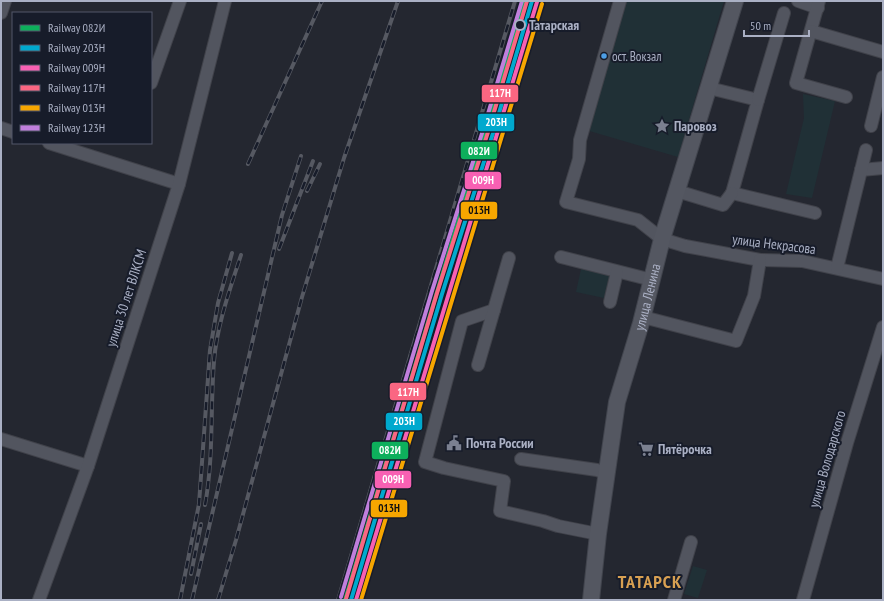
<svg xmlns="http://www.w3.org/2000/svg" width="884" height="601" font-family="'PT Sans Narrow',sans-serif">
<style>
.green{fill:#203036}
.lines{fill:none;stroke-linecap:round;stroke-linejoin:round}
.minor-casing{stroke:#40424a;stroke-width:14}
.major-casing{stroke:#41444d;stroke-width:18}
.minor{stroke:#52555f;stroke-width:12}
.major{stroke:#545761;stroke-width:16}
.rail-casing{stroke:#565962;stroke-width:4}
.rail{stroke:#171c2a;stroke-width:2.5;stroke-dasharray:8;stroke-linecap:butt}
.rail-1-casing{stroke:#171c2a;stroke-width:7}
.rail-2-casing{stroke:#171c2a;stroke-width:7}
.rail-3-casing{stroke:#171c2a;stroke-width:7}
.rail-4-casing{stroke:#171c2a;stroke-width:7}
.rail-5-casing{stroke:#171c2a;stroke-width:7}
.rail-6-casing{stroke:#171c2a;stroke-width:7}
.rail-1{stroke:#0daf5c;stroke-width:4}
.rail-2{stroke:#00a9ce;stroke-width:4}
.rail-3{stroke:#f860b3;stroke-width:4}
.rail-4{stroke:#fa6682;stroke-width:4}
.rail-5{stroke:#f7a600;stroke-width:4}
.rail-6{stroke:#c07fdc;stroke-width:4}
.stop-dot{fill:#171c2a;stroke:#aab0c4;stroke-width:2}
.bus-dot{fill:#4d9ee5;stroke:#171c2a;stroke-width:1.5}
.labels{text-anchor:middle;stroke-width:4;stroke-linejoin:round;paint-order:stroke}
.bus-label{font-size:13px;fill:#aab0c4;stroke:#171c2a;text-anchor:start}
.stop-label{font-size:14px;font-weight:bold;fill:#aab0c4;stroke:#171c2a;text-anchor:start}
.poi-label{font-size:14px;font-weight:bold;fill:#aab0c4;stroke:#171c2a;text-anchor:start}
.street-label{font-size:14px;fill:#aab0c4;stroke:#171c2a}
.district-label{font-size:18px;font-weight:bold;letter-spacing:1px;fill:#d8a052;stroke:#171c2a}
.line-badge{stroke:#171c2a;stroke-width:1.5}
.badge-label{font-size:11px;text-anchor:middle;font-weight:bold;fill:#fff}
.pale-badge-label{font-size:11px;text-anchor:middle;font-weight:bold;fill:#111}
</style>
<rect width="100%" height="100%" fill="#242730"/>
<g class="green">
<polygon points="624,1 724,1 678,157 586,130"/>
<polygon points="803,94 835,101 812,198 786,194 804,118"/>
<polygon points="581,269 610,275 604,298 576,292"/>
<polygon points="693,566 707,570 698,598 684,594"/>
</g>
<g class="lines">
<g class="minor-casing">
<g id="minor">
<polyline points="620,1 580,140 579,159 566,202 638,220 662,239 685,246 760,260 802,261 883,279"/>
<polyline points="798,1 818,8"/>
<polyline points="819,1 796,83 846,97"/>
<polyline points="1,13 5,1"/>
<polyline points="811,31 883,52"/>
<polyline points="151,83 180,1"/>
<polyline points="709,88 758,100 732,193 815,213"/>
<polyline points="758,100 784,13"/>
<polyline points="871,126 883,77"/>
<polyline points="1,128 13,132"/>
<polyline points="49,143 179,184"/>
<polyline points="861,170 883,168"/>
<polyline points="677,191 723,205 732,193"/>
<polyline points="561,257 652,280"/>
<polyline points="837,268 866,150"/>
<polyline points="610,302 617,272"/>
<polyline points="494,310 462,321 425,462 444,468 504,481 500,511 543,521 558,526 598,534"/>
<polyline points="643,317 736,341 754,296 760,260"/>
<polyline points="478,365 509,258"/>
<polyline points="1,439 88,466"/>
<polyline points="521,459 597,470 607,474"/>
<polyline points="39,600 88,466 179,184 225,1"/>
<polyline points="674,600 691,542"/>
<polyline points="803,600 847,443 883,327"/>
</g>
</g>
<g class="major-casing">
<g id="major">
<path id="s1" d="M591 600 598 534 617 402 641 323 662 239 735 1"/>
</g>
</g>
<use href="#minor" class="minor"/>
<use href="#major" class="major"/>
<g class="rail-casing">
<g id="rail">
<polyline points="248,164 322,1"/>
<polyline points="307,191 320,164"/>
<polyline points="279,249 313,161"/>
<path d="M205 505C214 456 210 410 214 361 217 325 230 289 241 255"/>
<polyline points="191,574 201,524"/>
<polyline points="180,600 199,504 210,350 218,303 232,253"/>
<polyline points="192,600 282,215 301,156"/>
<polyline points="218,600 236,540 302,297 344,158 398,1"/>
<polyline points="338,600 515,1"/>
</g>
</g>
<use href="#rail" class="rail"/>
<g class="rail-1-casing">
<polyline id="rail-1" points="345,600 524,1"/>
</g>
<g class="rail-2-casing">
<polyline id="rail-2" points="351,600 442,294 494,130 532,1"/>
</g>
<g class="rail-3-casing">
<polyline id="rail-3" points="356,600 537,2"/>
</g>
<g class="rail-4-casing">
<polyline id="rail-4" points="346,599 437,293 489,129 527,1"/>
</g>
<g class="rail-5-casing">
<polyline id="rail-5" points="361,600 542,4"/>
</g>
<g class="rail-6-casing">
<polyline id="rail-6" points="341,597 432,291 484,127 522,1"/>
</g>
<use href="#rail-1" class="rail-1"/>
<use href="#rail-2" class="rail-2"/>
<use href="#rail-3" class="rail-3"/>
<use href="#rail-4" class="rail-4"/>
<use href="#rail-5" class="rail-5"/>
<use href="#rail-6" class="rail-6"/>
</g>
<defs>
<g id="sight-bare" transform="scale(1.2)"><path d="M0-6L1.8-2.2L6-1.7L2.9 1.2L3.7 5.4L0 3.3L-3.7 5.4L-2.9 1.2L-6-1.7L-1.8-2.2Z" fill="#7b8090" stroke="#171c2a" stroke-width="2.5" paint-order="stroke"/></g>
<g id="civic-bare" transform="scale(1.2)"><path d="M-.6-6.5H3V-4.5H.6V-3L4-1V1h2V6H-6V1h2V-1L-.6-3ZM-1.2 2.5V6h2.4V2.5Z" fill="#7b8090" stroke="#171c2a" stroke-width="2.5" paint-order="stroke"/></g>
<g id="supermarket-bare" transform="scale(1.2)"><path d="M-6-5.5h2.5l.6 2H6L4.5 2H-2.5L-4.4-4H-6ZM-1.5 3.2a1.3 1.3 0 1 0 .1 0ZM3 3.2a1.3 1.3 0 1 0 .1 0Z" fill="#7b8090" stroke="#171c2a" stroke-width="2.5" paint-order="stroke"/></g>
</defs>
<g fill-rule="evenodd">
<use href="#sight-bare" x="662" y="126"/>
<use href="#civic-bare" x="454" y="443"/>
<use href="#supermarket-bare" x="646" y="449"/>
</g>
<circle class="stop-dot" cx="520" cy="25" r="5"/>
<circle class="bus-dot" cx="604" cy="56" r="3.5"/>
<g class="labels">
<g class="bus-label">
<text x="612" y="61">ост. Вокзал</text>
</g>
<g class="stop-label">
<text x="529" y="30">Татарская</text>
</g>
<g class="poi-label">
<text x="674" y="131">Паровоз</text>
<text x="466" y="448">Почта России</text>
<text x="658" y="454">Пятёрочка</text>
</g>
<g class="street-label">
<text transform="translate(774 244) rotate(7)" y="5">улица Некрасова</text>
<text dy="5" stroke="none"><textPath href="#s1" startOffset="309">улица Ленина</textPath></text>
<text transform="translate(126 298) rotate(-72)" y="5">улица 30 лет ВЛКСМ</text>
<text transform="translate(827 459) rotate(-74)" y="5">улица Володарского</text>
</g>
<g class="district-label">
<text x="650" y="588">ТАТАРСК</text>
</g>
</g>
<g class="line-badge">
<rect x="481" y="84" width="38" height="19" rx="4" fill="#fa6682"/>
<rect x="477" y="113" width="38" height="19" rx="4" fill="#00a9ce"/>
<rect x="460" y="141" width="38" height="19" rx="4" fill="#0daf5c"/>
<rect x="464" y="171" width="38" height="19" rx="4" fill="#f860b3"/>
<rect x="460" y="201" width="38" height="19" rx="4" fill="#f7a600"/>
<rect x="389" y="382" width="38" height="19" rx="4" fill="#fa6682"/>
<rect x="385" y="412" width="38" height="19" rx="4" fill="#00a9ce"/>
<rect x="371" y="441" width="38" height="19" rx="4" fill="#0daf5c"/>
<rect x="374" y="470" width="38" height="19" rx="4" fill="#f860b3"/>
<rect x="370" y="499" width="38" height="19" rx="4" fill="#f7a600"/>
</g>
<g class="badge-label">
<text x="500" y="97">117Н</text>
<text x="496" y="126">203Н</text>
<text x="479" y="155">082И</text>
<text x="483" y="184">009Н</text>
<text x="408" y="396">117Н</text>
<text x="404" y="425">203Н</text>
<text x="390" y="454">082И</text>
<text x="393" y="483">009Н</text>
</g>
<g class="pale-badge-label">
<text x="479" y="214">013Н</text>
<text x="389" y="512">013Н</text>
</g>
<rect width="884" height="601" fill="none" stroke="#aab0c4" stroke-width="4"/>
<rect x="12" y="12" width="140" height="132" fill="#171c2a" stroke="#525768"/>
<rect x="20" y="25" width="20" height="6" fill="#0daf5c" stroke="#525768"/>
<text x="48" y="32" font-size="12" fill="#aab0c4">Railway 082И</text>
<rect x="20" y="45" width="20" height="6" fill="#00a9ce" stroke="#525768"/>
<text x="48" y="52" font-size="12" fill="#aab0c4">Railway 203Н</text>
<rect x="20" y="65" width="20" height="6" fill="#f860b3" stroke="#525768"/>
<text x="48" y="72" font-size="12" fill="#aab0c4">Railway 009Н</text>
<rect x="20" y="85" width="20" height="6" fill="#fa6682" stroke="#525768"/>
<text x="48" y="92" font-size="12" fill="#aab0c4">Railway 117Н</text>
<rect x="20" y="105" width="20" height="6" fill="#f7a600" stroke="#525768"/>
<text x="48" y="112" font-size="12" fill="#aab0c4">Railway 013Н</text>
<rect x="20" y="125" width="20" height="6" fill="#c07fdc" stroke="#525768"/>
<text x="48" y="132" font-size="12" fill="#aab0c4">Railway 123Н</text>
<path d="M744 30v6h65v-6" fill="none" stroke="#aab0c4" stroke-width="2"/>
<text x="750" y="30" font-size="12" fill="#aab0c4" stroke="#171c2a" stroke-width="3" paint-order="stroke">50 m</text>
</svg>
